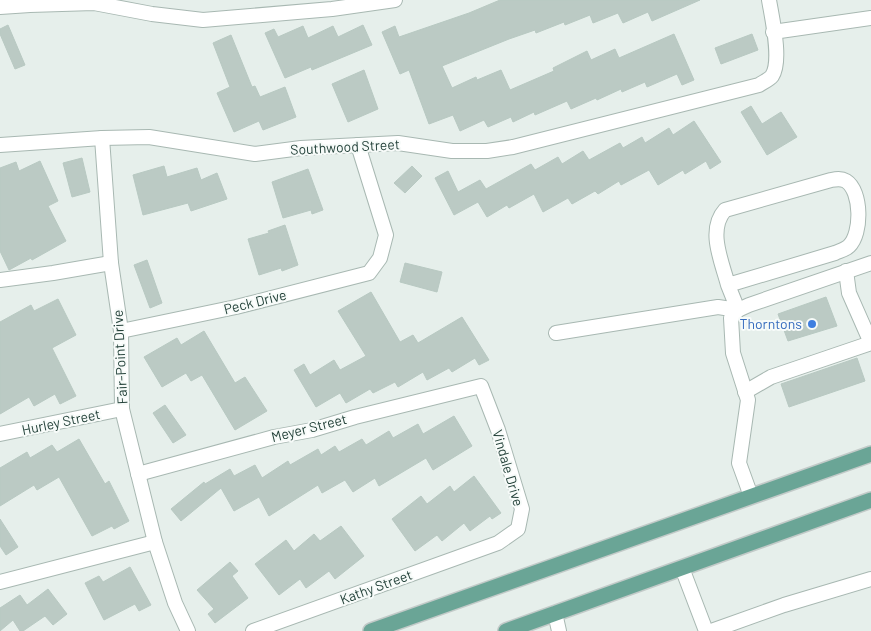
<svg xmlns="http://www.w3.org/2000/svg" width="871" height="631" font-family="Barlow,sans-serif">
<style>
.building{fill:#bbcac4;stroke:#b8c9c2}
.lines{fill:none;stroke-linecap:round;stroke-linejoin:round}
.minor-casing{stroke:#a8b8b2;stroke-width:16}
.major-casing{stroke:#c2cac8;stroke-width:18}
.minor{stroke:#fff;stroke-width:14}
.major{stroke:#6aa596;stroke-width:15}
.shop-dot{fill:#3f7fe0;stroke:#f7fbf9;stroke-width:2}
.labels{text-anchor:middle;stroke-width:4;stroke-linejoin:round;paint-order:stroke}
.street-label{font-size:14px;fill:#24423a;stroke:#f7fbf9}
.shop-label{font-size:14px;fill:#366cbe;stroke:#f7fbf9;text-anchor:end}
</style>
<rect width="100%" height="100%" fill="#e6efeb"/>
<g class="building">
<polygon points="500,0 700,0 652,21 648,12 623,23 618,13 593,23 590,15 565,25 564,22 536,33 535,30 509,39 442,66 452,88 476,77 477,80 501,70 510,90 554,71 553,68 587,51 591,60 615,49 619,58 674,34 694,80 682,85 677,74 647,87 645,82 622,92 621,89 597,100 596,98 571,109 567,101 535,115 534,112 513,122 511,117 488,127 484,120 460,131 453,115 429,124 409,70 400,74 382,32 395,26 399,37 469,13"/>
<polygon points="8,25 25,65 15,69 0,34 0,29"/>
<polygon points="363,25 372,45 312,70 311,67 285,78 265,33 274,29 278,37 303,26 308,38 333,26 338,37"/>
<polygon points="752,34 758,50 721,64 715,48"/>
<polygon points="231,35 252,87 255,86 260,97 285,87 296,117 263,130 259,121 234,132 217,93 230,87 213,43"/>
<polygon points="364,70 378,109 348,122 332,84"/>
<polygon points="751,106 762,124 781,112 797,137 767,155 741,112"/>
<polygon points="694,121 721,162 710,169 706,161 685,174 683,170 658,185 649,170 621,185 619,181 598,194 595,191 572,204 568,198 543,212 534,194 509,208 507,205 487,217 478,202 454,215 435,178 448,171 458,192 480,180 486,189 531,164 535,170 558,157 562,164 583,151 589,160 620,143 623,148 642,137 645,143 669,128 673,135"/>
<polygon points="82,158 90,192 72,197 63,163"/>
<polygon points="40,161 58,201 48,206 66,241 32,260 31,258 9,270 0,251 0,168 16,162 19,171"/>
<polygon points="164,166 167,177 197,168 201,180 217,173 227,199 191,211 188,203 143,215 133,175"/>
<polygon points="412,166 422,176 405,193 394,183"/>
<polygon points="308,169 323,210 312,214 311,210 283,218 272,182"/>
<polygon points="285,225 298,265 282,271 281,268 259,275 248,239 269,233 268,231"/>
<polygon points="147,260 162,303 150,308 134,265"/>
<polygon points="405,263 442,272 437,292 400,282"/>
<polygon points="371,292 400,342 413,335 418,343 462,317 489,360 479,365 475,358 452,372 449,368 427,380 423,372 398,387 395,382 373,393 370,389 346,403 340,393 316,407 294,370 304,364 310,375 334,360 340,370 366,356 338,311"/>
<polygon points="826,297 837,326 788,341 778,314"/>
<polygon points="58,299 76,335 52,348 76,396 60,404 55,394 34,406 29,397 0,414 0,322 31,305 34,311"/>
<polygon points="204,331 235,383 245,377 267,411 235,430 202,375 191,381 186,373 162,387 144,357 177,338 181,345"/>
<polygon points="857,358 865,381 789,407 781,384"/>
<polygon points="165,405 186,435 173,443 153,413"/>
<polygon points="454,416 472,446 433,470 426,458 379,486 375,478 353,492 345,480 322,493 318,485 269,516 259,497 234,511 221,488 181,521 171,509 204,482 205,484 230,469 234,476 255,465 262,478 288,461 290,465 318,449 321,455 335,446 339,452 362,439 366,445 389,431 393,438 418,424 423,434"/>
<polygon points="79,439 105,484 109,481 129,521 114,529 112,526 92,536 59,477 37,490 34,485 0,506 0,468 27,452 30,458 52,445 57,452"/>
<polygon points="474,476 501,513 492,519 490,516 470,531 464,523 442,541 437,535 415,551 392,519 421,496 427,504 450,486 454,492"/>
<polygon points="0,519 18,547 6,555 0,546"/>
<polygon points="341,526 364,556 335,579 329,571 306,588 300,579 279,595 255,564 286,540 294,551 314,534 320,541"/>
<polygon points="230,562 238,571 232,576 248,598 215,623 208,614 214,609 197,590"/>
<polygon points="130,567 151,605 139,611 135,604 104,620 85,583 99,576 103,582"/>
<polygon points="48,589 67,614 53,625 45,616 23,631 20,631 13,620 0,631 0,608 20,595 27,605"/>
</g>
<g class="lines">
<g class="minor-casing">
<g id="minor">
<polyline points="0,7 30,5 94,3 152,14 203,20 332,9 395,0"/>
<polyline points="773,32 871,18"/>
<polyline points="102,138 111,263 121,331 122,409 155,542 175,603 188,631"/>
<path d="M0 145 102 138 149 137 255 154 301 148 398 143 452 151H487L513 147 759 85C763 82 769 80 772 76 782 61 772 18 769 0"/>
<polyline points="846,271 849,293 871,343"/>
<polyline points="0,280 53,273 111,263"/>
<polyline points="121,331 236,307 369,273 380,258 386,235 358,145"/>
<path d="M556 333 718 307 738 310 728 285 835 253C839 251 845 250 849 246 862 234 862 191 846 181 841 178 836 179 831 180L725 210C707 230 722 262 728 285"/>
<polyline points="745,392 771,377 871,343"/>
<polyline points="0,434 122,409"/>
<polyline points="138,474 274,437 312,430 355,417 481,386 498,430 522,509 518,529 498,543 253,631"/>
<polyline points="751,496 739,463 748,400 733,353 731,318 738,310 749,305 871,263"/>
<polyline points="682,568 706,631"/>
<polyline points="0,582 155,542"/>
<polyline points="555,613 559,631"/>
<polyline points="711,631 784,605 871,579"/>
</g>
</g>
<g class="major-casing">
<g id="major">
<polyline points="371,631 871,454"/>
<polyline points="506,631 871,500"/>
</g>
</g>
<use href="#minor" class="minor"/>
<use href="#major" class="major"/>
</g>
<circle class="shop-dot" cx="812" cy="324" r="5"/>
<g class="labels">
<g class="street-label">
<text transform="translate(345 147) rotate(-3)" y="5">Southwood Street</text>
<text transform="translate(255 302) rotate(-14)" y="5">Peck Drive</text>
<text transform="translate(120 357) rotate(-93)" y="5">Fair-Point Drive</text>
<text transform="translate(61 422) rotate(-12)" y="5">Hurley Street</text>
<text transform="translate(309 428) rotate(-14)" y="5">Meyer Street</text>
<text transform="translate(508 468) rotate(74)" y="5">Vindale Drive</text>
<text transform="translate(376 587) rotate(-20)" y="5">Kathy Street</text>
</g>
<g class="shop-label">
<text x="802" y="329">Thorntons</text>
</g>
</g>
</svg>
